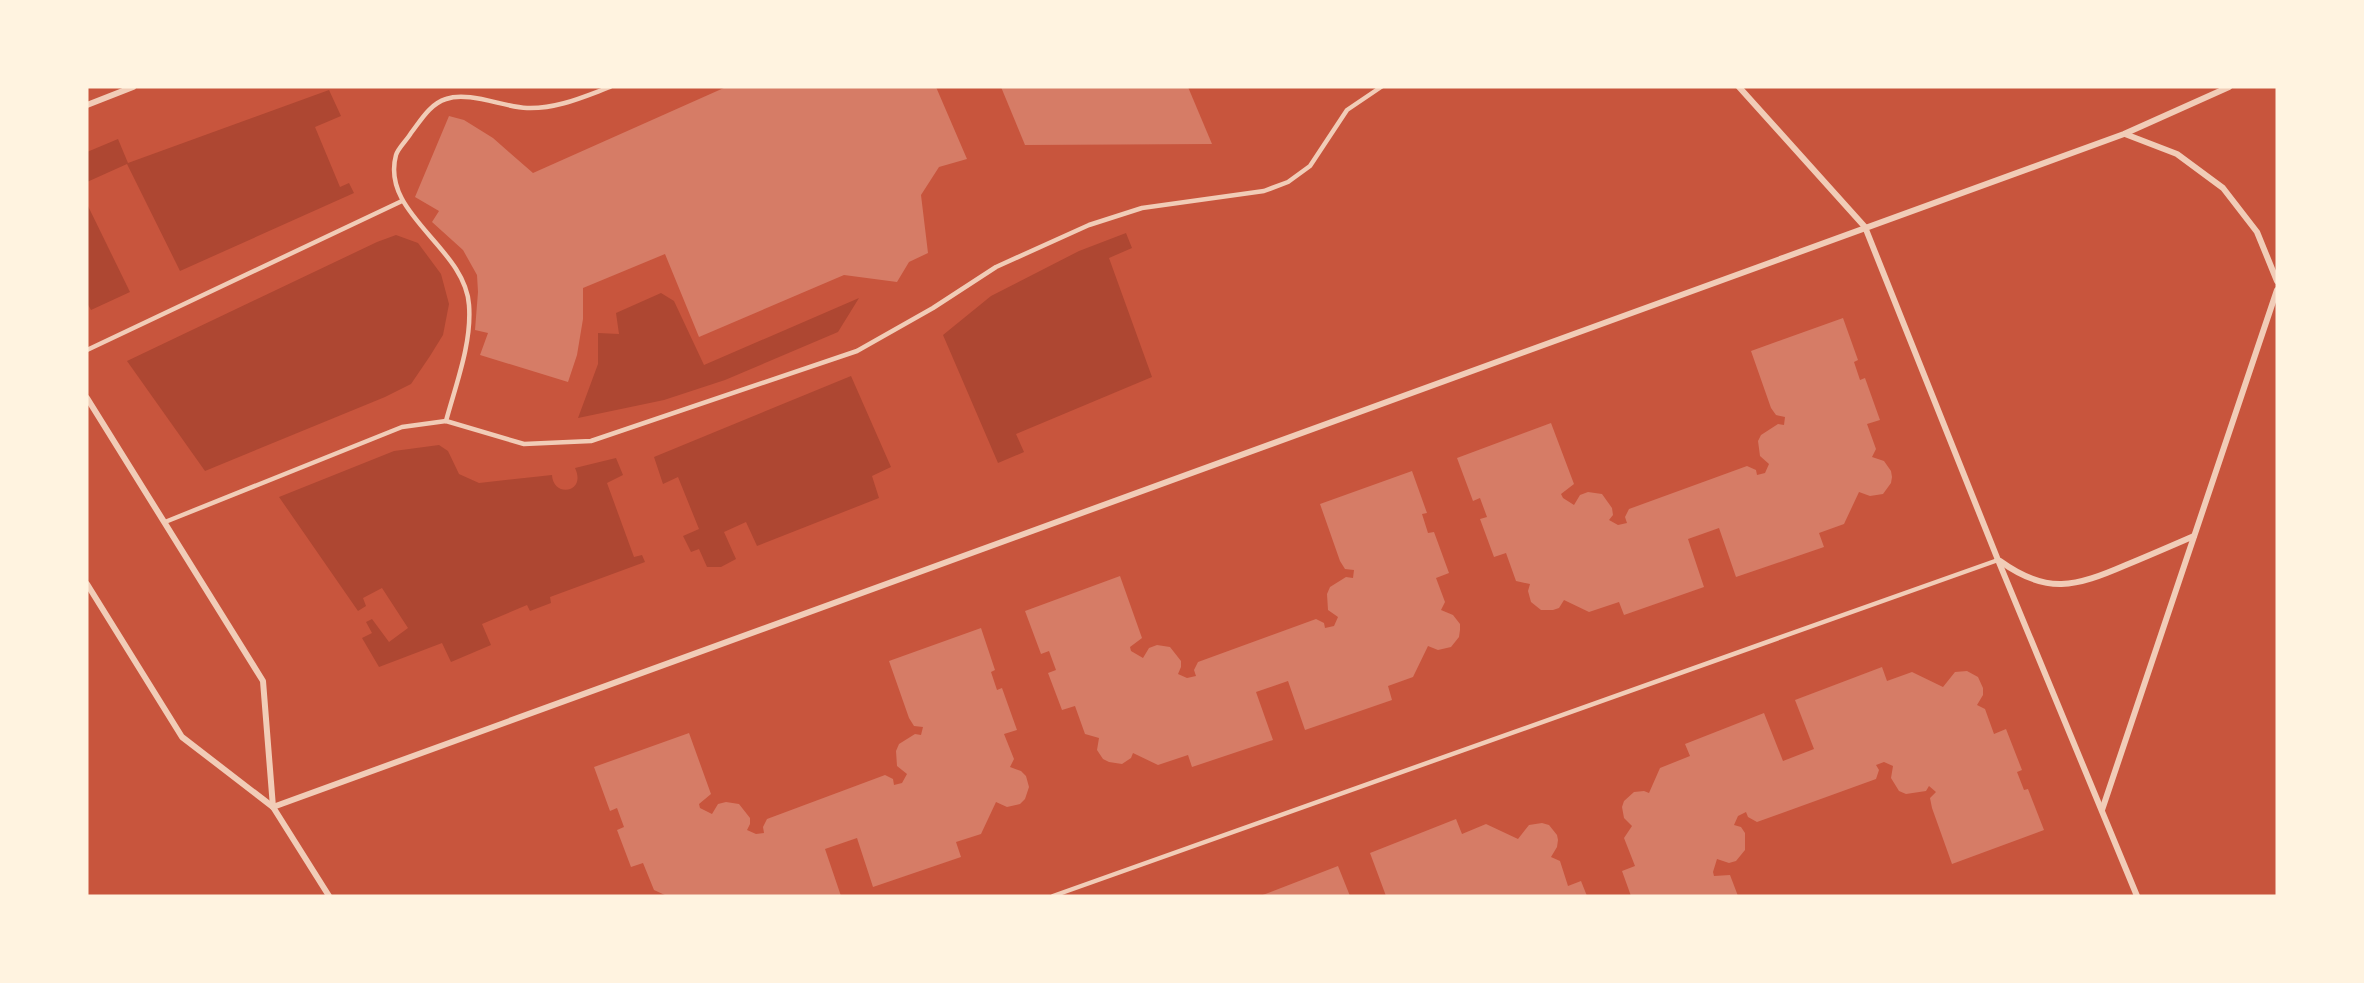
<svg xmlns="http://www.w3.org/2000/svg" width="2364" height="983" font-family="'Fira Sans',sans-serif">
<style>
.green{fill:#ae4732}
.building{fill:#d67c66}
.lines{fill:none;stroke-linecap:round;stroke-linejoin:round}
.service{stroke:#f1ccb7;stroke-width:4.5}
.minor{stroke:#f1ccb7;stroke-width:6}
</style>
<rect width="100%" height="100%" fill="#c8553d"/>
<g class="green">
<polygon points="329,90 341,116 315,127 340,187 349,183 354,193 180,271 127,164 87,182 87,152 118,139 128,163"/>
<polygon points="87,204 130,292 91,310 87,303"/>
<polygon points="1126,233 1132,248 1109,258 1152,377 1016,434 1024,452 998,463 943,335 991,296 1079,251"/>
<polygon points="396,235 418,243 441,274 449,304 443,335 430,356 411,384 385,397 205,471 127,361 377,242"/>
<polygon points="661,293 674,301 704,365 859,298 838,332 725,380 664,400 578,418 598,364 598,333 619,334 616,313"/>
<polygon points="851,376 891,467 872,476 879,498 757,546 746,522 724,532 736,559 721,567 707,567 699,549 691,552 683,536 699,529 678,477 663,484 654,457"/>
<path d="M439 445 448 451 459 474 479 483 552 475C553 498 587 493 575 468L616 458 623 475 607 483 634 557 642 555 645 562 550 597 551 603 530 611 527 605 482 624 491 645 451 662 442 643 379 667 362 638 372 633 366 622 372 619 389 642 408 628 382 588 363 598 366 606 358 611 279 497 394 451Z"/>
</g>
<g class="building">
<polygon points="726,87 936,87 967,159 939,167 921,195 928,253 909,262 897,282 844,275 699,337 665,254 583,288 583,319 577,355 568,382 480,355 488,333 475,330 478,292 477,275 463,250 432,222 439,211 415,197 449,116 464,120 493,138 533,173"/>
<polygon points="1001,87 1188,87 1212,144 1025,145"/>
<polygon points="1843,318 1858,360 1854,362 1860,380 1865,378 1880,420 1867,424 1876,449 1872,457 1884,461 1891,471 1892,477 1891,483 1883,494 1870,496 1859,492 1844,524 1819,533 1824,547 1736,577 1719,528 1688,539 1704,587 1624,615 1619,602 1589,612 1564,600 1559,608 1553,610 1541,610 1531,602 1528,591 1530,584 1516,581 1506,553 1494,557 1480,519 1487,517 1480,498 1473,501 1457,458 1551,423 1574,484 1561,494 1563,498 1574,505 1580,495 1588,492 1602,494 1612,508 1613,515 1609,520 1618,525 1627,523 1625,517 1629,509 1747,466 1756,470 1757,475 1765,473 1769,464 1760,456 1758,441 1761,435 1778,424 1784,425 1785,417 1776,415 1771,408 1751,351"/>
<polygon points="1412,471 1427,513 1422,514 1428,533 1434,532 1449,573 1436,578 1445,602 1441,610 1453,615 1460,624 1460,630 1459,637 1451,647 1438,650 1428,646 1413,677 1388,686 1392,700 1305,730 1288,681 1256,692 1273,740 1192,767 1188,755 1158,765 1133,753 1131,758 1122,764 1109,762 1103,759 1097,750 1099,738 1085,734 1075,706 1062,710 1048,673 1056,670 1049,651 1041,654 1025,611 1120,576 1142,638 1130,647 1131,651 1143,658 1149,648 1157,645 1170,647 1181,661 1181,667 1178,674 1187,678 1196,676 1194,670 1198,662 1316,619 1324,623 1325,628 1334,626 1338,617 1328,610 1327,594 1330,587 1346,577 1353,578 1354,570 1345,569 1340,561 1320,504"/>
<polygon points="981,628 995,670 991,672 997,690 1002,688 1017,730 1004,734 1014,759 1010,767 1021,771 1026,776 1029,787 1025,799 1020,804 1007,807 996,802 981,834 956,842 961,857 873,887 857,838 825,849 841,896 667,896 654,890 643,863 631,867 617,830 624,827 617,808 610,811 594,767 689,733 711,794 699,804 700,808 712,814 718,804 726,802 739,804 750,818 750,824 747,830 756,834 764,833 763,827 767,819 885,775 893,779 894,785 902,783 907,774 897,766 896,751 899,744 915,734 921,735 923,727 914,726 909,718 889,661"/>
<polygon points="1882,667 1887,681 1912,672 1943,687 1955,672 1967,671 1978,677 1983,688 1983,695 1977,705 1985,709 1994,734 2006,729 2022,770 2017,772 2024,790 2028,789 2044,830 1952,864 1932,808 1930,798 1936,792 1929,786 1926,791 1906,794 1899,791 1891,778 1893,766 1884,762 1876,765 1879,770 1876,779 1757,822 1748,817 1746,812 1738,816 1734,825 1741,827 1745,833 1745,850 1736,861 1729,863 1717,859 1713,872 1714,876 1730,875 1738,896 1631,896 1622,871 1635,866 1624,838 1632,826 1624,818 1622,807 1624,801 1634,792 1644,791 1649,793 1660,768 1690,756 1685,744 1764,713 1783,761 1814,749 1795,700"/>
<polygon points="1456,819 1462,834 1486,824 1518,839 1529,825 1542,823 1549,825 1557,835 1558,840 1557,847 1551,857 1560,861 1568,886 1581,881 1587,896 1386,896 1370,853"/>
<polygon points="1338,866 1350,896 1260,896"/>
</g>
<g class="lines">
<g class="service">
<polyline points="87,350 402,201"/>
<path d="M446 421C456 384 472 343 469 305 465 247 380 214 396 155 398 148 407 140 411 133 421 120 430 104 446 99 469 91 503 107 527 108 557 109 583 97 610 87"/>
<polyline points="165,522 402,427 446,421 524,444 591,441 857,351 933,308 996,267 1089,225 1142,208 1264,191 1288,182 1310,166 1347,110 1381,87"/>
<polyline points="1053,896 1998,560"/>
</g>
<g class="minor">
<polyline points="1739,87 1865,227 1998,560 2137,896"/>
<polyline points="87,105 133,87"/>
<polyline points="2125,134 2177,154 2223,188 2257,232 2277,281"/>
<polyline points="87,398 263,681 273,807"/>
<path d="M2000 561C2047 595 2075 587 2126 565 2148 556 2171 546 2194 536"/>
<polyline points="87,584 182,737 273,807 329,896"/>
<polyline points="273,807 2124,134 2229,87"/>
<polyline points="2102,810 2277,290"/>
</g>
</g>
<rect width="2364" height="983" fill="none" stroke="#fff3e0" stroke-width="177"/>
</svg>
